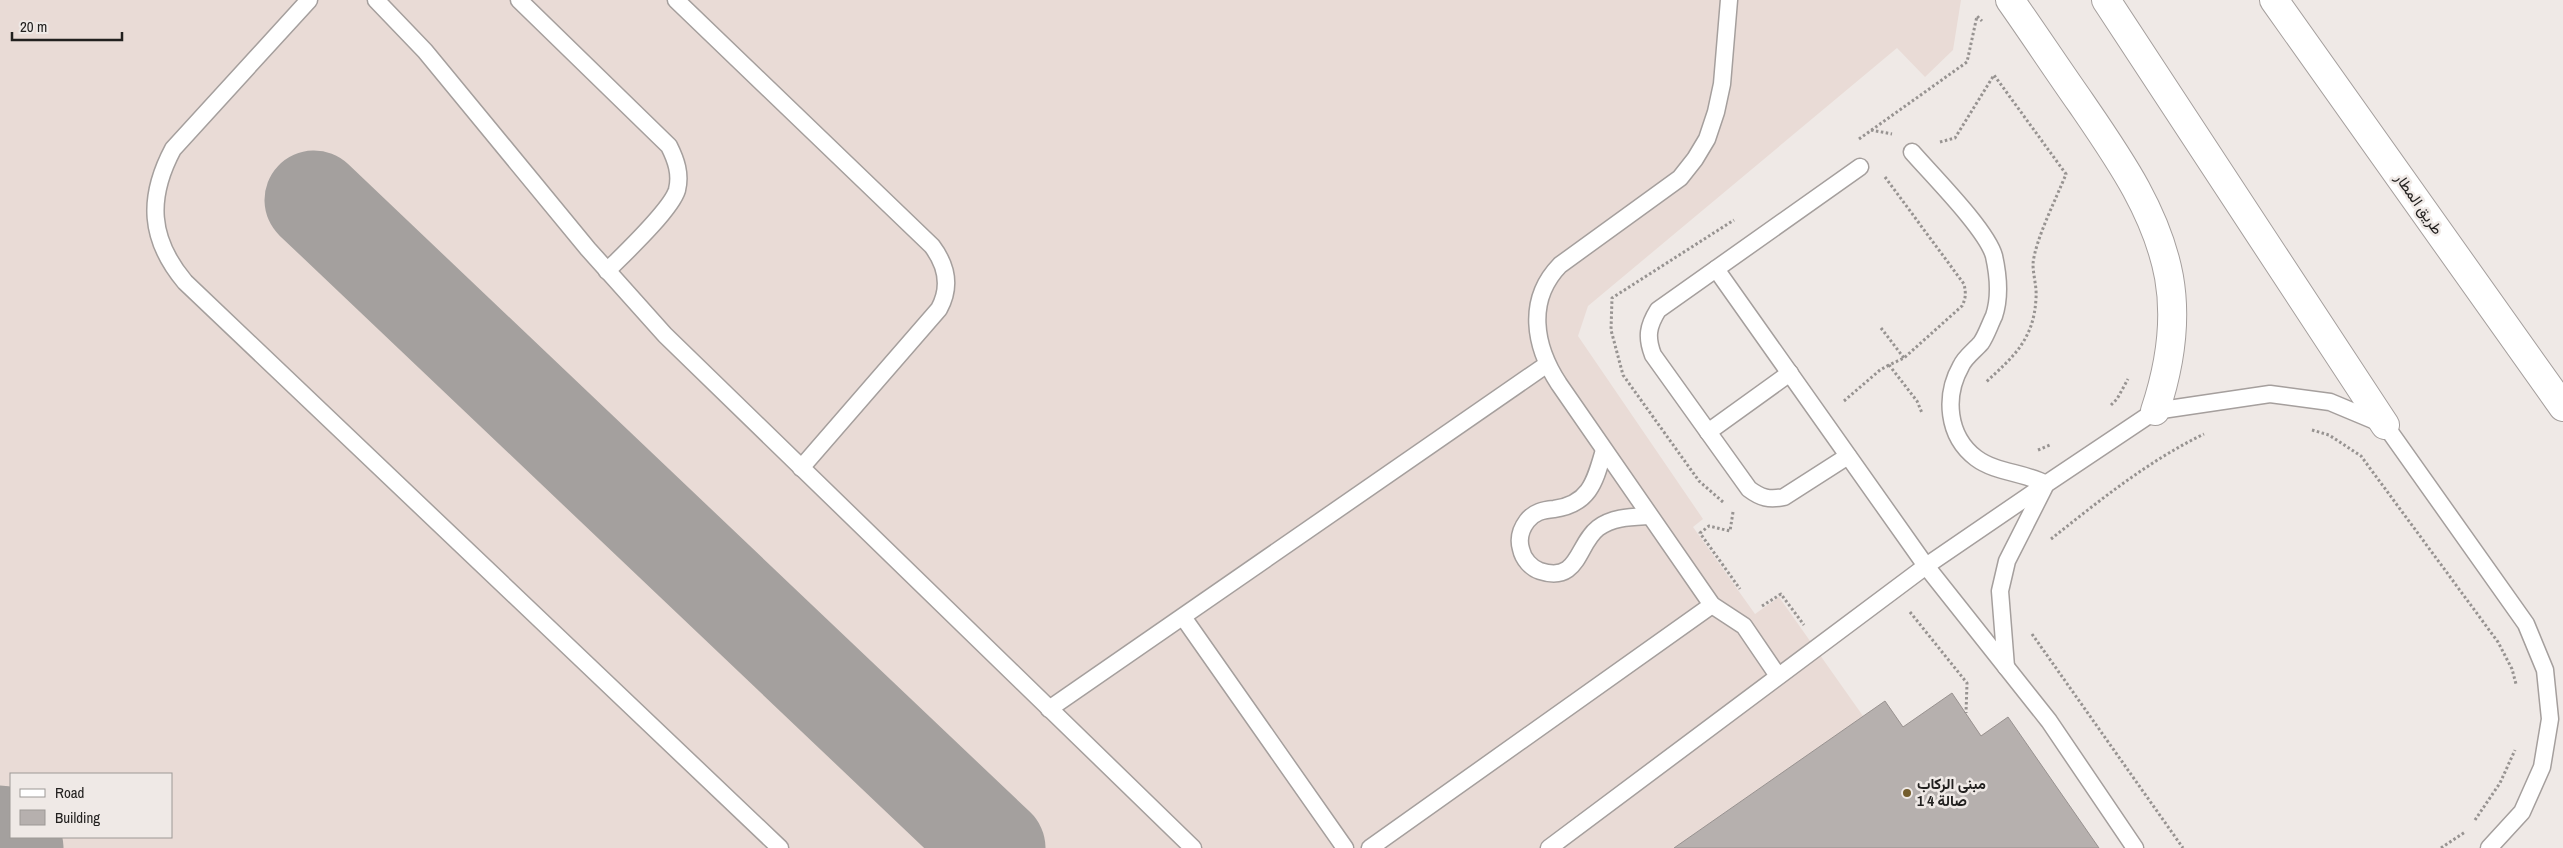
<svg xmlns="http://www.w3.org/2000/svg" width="2563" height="848" font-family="'Archivo Narrow',Vazirmatn,sans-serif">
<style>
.built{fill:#e9dbd6;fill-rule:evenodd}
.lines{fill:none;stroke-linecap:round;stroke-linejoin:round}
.taxiway{stroke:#a4a09e;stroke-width:99}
.building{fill:#b6b0ae;stroke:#989290}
.service-casing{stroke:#a59f9d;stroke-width:19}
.minor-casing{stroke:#a59f9d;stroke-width:30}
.primary-casing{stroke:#a59f9d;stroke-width:30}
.path{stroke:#979391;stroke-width:3;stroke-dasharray:2.5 2.5;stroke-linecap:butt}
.service{stroke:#fff;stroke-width:16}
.minor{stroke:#fff;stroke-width:28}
.primary{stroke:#fff;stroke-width:28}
.poi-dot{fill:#745d2d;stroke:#efe9e6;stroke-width:2}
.labels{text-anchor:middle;stroke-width:5;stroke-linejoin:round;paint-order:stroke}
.street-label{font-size:15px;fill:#22201f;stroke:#efe9e6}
.poi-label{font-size:15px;font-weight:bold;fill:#22201f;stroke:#efe9e6;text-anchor:start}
</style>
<rect width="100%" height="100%" fill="#efe9e6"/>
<path class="built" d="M0 0H1961L1953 50 1925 77 1897 48 1588 306 1578 336 1703 519 1693 527 1755 614 1779 597 1863 716 1885 701 1903 727 1952 693 1981 735 2008 717 2099 848H0ZM11 774H171V837H11Z"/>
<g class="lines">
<g class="taxiway">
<polyline points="314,200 996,848"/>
<polyline points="0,835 14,848"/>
</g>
</g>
<polygon class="building" points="1952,693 1981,736 2008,717 2099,848 1674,848 1885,701 1903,727"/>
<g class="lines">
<g class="service-casing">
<g id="service">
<path d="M309 0 173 149C147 198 149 239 185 282L780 848"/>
<polyline points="376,0 425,51 588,249 665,335 1193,848"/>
<path d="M519 0 669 146C676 160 681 174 677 190 671 210 624 254 607 271"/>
<path d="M676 0 932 246C947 266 951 287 939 309L801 468"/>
<path d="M1729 0 1722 84 1716 112 1707 139 1695 159 1680 178 1560 265C1526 300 1534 346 1559 384L1712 605 1744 626 1778 676"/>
<polyline points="1716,269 1926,566 2049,721 2135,848"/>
<polyline points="1708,432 1790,373"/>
<path d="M1604 450C1595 481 1590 504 1554 509 1543 510 1534 512 1527 521 1521 529 1518 539 1521 549 1523 559 1531 568 1540 571 1579 584 1577 544 1598 528 1613 517 1631 517 1649 516"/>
<path d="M1848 456 1784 497C1769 500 1761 498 1749 489L1653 355C1646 337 1648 326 1658 310L1860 167"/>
<polyline points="1183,617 1345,848"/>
<polyline points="2006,667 2000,591 2007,561 2046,484 2155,411 2270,394 2330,402 2385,425 2526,624 2545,670 2550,719 2542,767 2522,812 2489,848"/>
<polyline points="1049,709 1546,365"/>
<polyline points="1370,848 1712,605"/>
<path d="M1549 848 1926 566 2046 484C2024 472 1996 473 1976 458 1947 436 1944 396 1961 366 1965 357 1974 351 1981 343 1986 336 1990 324 1994 316 2000 298 1998 274 1994 256 1987 230 1932 175 1912 152"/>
</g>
</g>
<g class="minor-casing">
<g id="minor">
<path d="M2010 0C2034 34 2057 69 2081 103 2118 157 2157 212 2169 277 2177 322 2169 369 2155 411"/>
<polyline points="2106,0 2385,425"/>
</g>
</g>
<g class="primary-casing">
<polyline id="primary" points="2274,0 2563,407"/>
</g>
<g class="path">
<polyline points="1871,130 1892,134"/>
<polyline points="1859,139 1967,62 1977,16 1982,21"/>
<path d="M1940 142 1955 138 1994 75 2066 174C2057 197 2035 240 2033 264 2033 275 2037 287 2036 298 2034 340 2013 357 1985 383"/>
<path d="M1885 177 1964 284C1966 293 1966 298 1962 306L1904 358 1889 365 1917 401 1922 413"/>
<polyline points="1881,328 1904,358"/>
<polyline points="1844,401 1880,370 1889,365"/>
<polyline points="2111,405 2117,399 2128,379"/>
<polyline points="2312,430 2329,435 2361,456 2498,642 2512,669 2516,684"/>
<polyline points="2038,450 2050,445"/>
<polyline points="1723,502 1699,481 1623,375 1611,330 1612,298 1734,220"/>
<polyline points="1733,512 1730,531 1709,526 1700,533 1740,589"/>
<path d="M2051 539C2099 501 2148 461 2204 434"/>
<polyline points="1762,606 1781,594 1804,625"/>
<polyline points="1910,612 1967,683 1966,713"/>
<polyline points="2032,634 2183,848"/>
<polyline points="2475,820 2500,783 2515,750"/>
<polyline points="2441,848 2465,832"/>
</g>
<use href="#service" class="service"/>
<use href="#minor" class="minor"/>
<use href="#primary" class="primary"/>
</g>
<circle class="poi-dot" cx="1907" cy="793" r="5"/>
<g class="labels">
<g class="street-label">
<text transform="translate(2419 204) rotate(55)" y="5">طريق المطار</text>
</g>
<g class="poi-label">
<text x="1917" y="789">مبنى الركاب<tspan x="1917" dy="17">1 صالة 4</tspan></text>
</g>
</g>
<rect x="10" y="773" width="162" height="65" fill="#efe9e6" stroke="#9d9996"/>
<rect x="20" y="789" width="25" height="8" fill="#ffffff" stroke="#9d9996"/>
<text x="55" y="798" font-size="15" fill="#22201f">Road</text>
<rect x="20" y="810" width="25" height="15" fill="#b6b0ae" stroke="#9d9996"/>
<text x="55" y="823" font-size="15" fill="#22201f">Building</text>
<path d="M12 32v8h110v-8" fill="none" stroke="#22201f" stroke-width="2.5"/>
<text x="20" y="32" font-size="15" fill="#22201f" stroke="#efe9e6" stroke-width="4" paint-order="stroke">20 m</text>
</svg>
